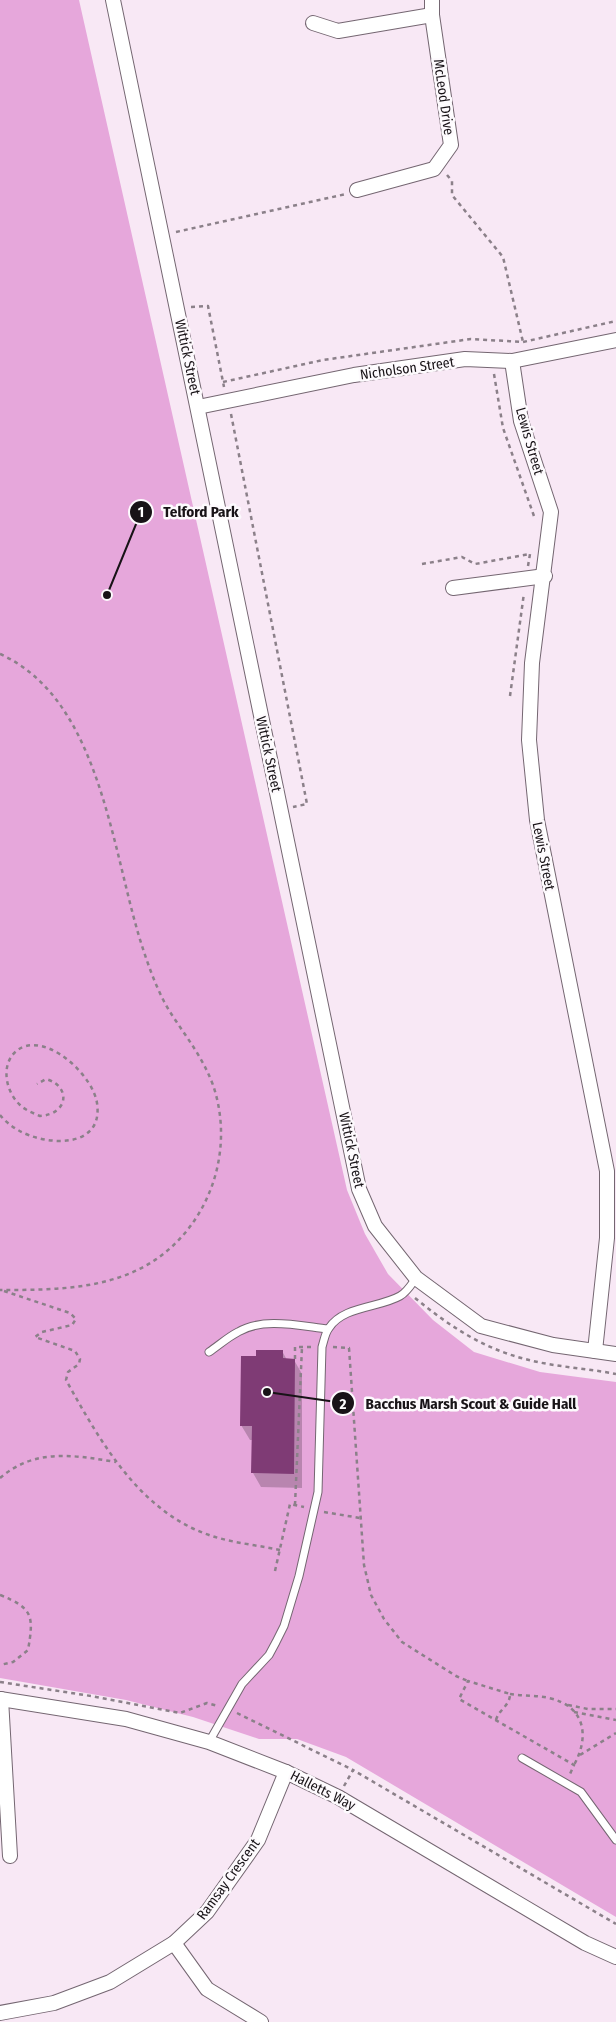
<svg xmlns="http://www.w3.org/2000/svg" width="616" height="2022" font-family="'Fira Sans Condensed',sans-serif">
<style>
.green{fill:#e6a7db}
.shadow{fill:#0003}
.building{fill:#7f3b75}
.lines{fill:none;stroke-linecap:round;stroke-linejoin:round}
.service-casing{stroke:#746671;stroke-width:9}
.minor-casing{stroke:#746671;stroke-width:16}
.path{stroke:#8b8089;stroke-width:2.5;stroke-dasharray:4 4;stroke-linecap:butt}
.service{stroke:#fff;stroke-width:7}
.minor{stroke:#fff;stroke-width:14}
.labels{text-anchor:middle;stroke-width:5;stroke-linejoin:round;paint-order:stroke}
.street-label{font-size:14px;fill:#181317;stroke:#fdfafd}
.leader{fill:none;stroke:#181317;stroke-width:2}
.callout-dot{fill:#181317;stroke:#fdfafd;stroke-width:2}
.mark-label{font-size:15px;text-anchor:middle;font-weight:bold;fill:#fff}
.callout-label{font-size:15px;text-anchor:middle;font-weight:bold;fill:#181317;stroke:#fdfafd;stroke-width:5;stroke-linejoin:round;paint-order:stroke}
</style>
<rect width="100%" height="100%" fill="#f8e8f5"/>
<polygon class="green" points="0,0 79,0 347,1190 365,1234 388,1274 433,1320 474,1352 540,1372 616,1382 616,1917 346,1757 297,1739 259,1739 193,1717 126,1700 0,1678"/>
<polygon class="shadow" points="282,1351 287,1360 294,1360 302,1374 302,1488 261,1487 253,1473 253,1440 250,1440 241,1425 257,1357"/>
<polygon class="building" points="256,1350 283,1350 283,1358 295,1359 294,1474 251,1473 252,1426 240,1426 241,1356 256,1356"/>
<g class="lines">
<g class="service-casing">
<g id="service">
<path d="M209 1352C218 1346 228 1337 238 1332 263 1317 300 1326 328 1329"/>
<path d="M209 1742 242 1684 269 1655 276 1642 284 1626 299 1576 318 1492 322 1347C324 1341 325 1333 329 1328 343 1306 379 1308 400 1296 407 1292 411 1285 416 1278"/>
<polyline points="522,1758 581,1792 616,1840"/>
</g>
</g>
<g class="minor-casing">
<g id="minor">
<polyline points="113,0 359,1189 375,1226 416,1278 481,1326 553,1345 616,1354"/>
<polyline points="313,23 338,31 432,15"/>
<polyline points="357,190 434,169 451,145 432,15 432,0"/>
<polyline points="512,361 521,421 551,512 532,663 529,740 537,820 607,1171 607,1238 595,1351"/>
<polyline points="198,407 354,375 465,359 512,361 616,340"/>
<polyline points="453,588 545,576"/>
<polyline points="0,1699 126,1719 209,1742 286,1772 338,1797 585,1943 616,1957"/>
<polyline points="1,1699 10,1856"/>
<polyline points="174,1943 207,1989 261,2022"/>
<polyline points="0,2013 54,2003 110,1982 174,1943 207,1912 258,1840 286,1772"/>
</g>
</g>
<g class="path">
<polyline points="447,175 452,181 452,195 503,257 523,342"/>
<polyline points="176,232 346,194"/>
<polyline points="191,307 208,306 224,387"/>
<polyline points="494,374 503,428 535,519"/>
<polyline points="223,382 323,360 471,339 523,342 616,321"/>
<polyline points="231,414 307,804 293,807"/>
<polyline points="422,564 462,557 475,564 530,554"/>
<polyline points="528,566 530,554"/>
<path d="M0 654C103 700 112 858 144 952 151 973 160 997 172 1015 187 1038 203 1058 213 1085 239 1161 200 1249 123 1276 85 1290 40 1290 0 1290"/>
<polyline points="510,696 524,593"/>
<path d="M0 1115C5 1121 11 1126 18 1130 45 1146 104 1150 97 1103 93 1077 54 1039 26 1046 0 1054 2 1088 20 1105 25 1110 33 1113 40 1116 69 1114 71 1086 46 1079L37 1084"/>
<path d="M4 1291 70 1313 76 1319 72 1325 42 1332 35 1337 75 1351 80 1359 79 1364 68 1372 66 1380C100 1441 139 1511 209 1535 232 1543 257 1545 280 1550"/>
<path d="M415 1298C448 1325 482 1348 525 1359 554 1367 586 1368 616 1374"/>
<polyline points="333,1347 349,1348 364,1565 371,1595 384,1619 402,1642 456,1676 468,1681"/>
<polyline points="295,1359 295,1347 312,1347"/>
<path d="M0 1478C35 1448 73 1455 116 1462"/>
<polyline points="295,1505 302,1347"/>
<polyline points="324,1512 360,1518"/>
<polyline points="275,1571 290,1504 304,1507"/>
<path d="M0 1595C33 1608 34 1616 28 1650L13 1662 0 1665"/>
<polyline points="0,1682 91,1696 180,1713 207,1703 218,1706"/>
<path d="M510 1694C523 1696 537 1695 549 1698 585 1706 590 1736 574 1765"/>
<polyline points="568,1705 588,1709 616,1709"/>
<polyline points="574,1712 616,1720"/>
<polyline points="237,1713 353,1770"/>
<path d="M496 1720C499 1709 510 1706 510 1694L468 1681 459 1699 574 1765 570 1774"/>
<polyline points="580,1755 616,1733"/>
<polyline points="344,1786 353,1770 616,1924"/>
</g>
<use href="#service" class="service"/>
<use href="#minor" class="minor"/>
</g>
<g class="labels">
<g class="street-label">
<text transform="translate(444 97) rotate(82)" y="5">McLeod Drive</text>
<text transform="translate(188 357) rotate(78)" y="5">Wittick Street</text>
<text transform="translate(407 368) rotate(-8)" y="5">Nicholson Street</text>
<text transform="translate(530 441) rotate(74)" y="5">Lewis Street</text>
<text transform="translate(269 754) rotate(78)" y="5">Wittick Street</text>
<text transform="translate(544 856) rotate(79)" y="5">Lewis Street</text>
<text transform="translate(352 1150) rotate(78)" y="5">Wittick Street</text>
<text transform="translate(323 1790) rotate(27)" y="5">Halletts Way</text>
<text transform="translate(228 1879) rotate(-54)" y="5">Ramsay Crescent</text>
</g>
</g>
<path class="leader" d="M107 595L141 512M267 1392L343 1403"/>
<g class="callout-dot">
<circle cx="107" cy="595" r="5"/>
<circle cx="267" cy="1392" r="5"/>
<circle cx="141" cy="512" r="12"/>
<circle cx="343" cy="1403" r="12"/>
</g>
<g class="mark-label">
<text x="141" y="517">1</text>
<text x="343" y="1409">2</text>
</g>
<g class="callout-label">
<text x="201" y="517">Telford Park</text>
<text x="471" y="1409">Bacchus Marsh Scout &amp; Guide Hall</text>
</g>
</svg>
